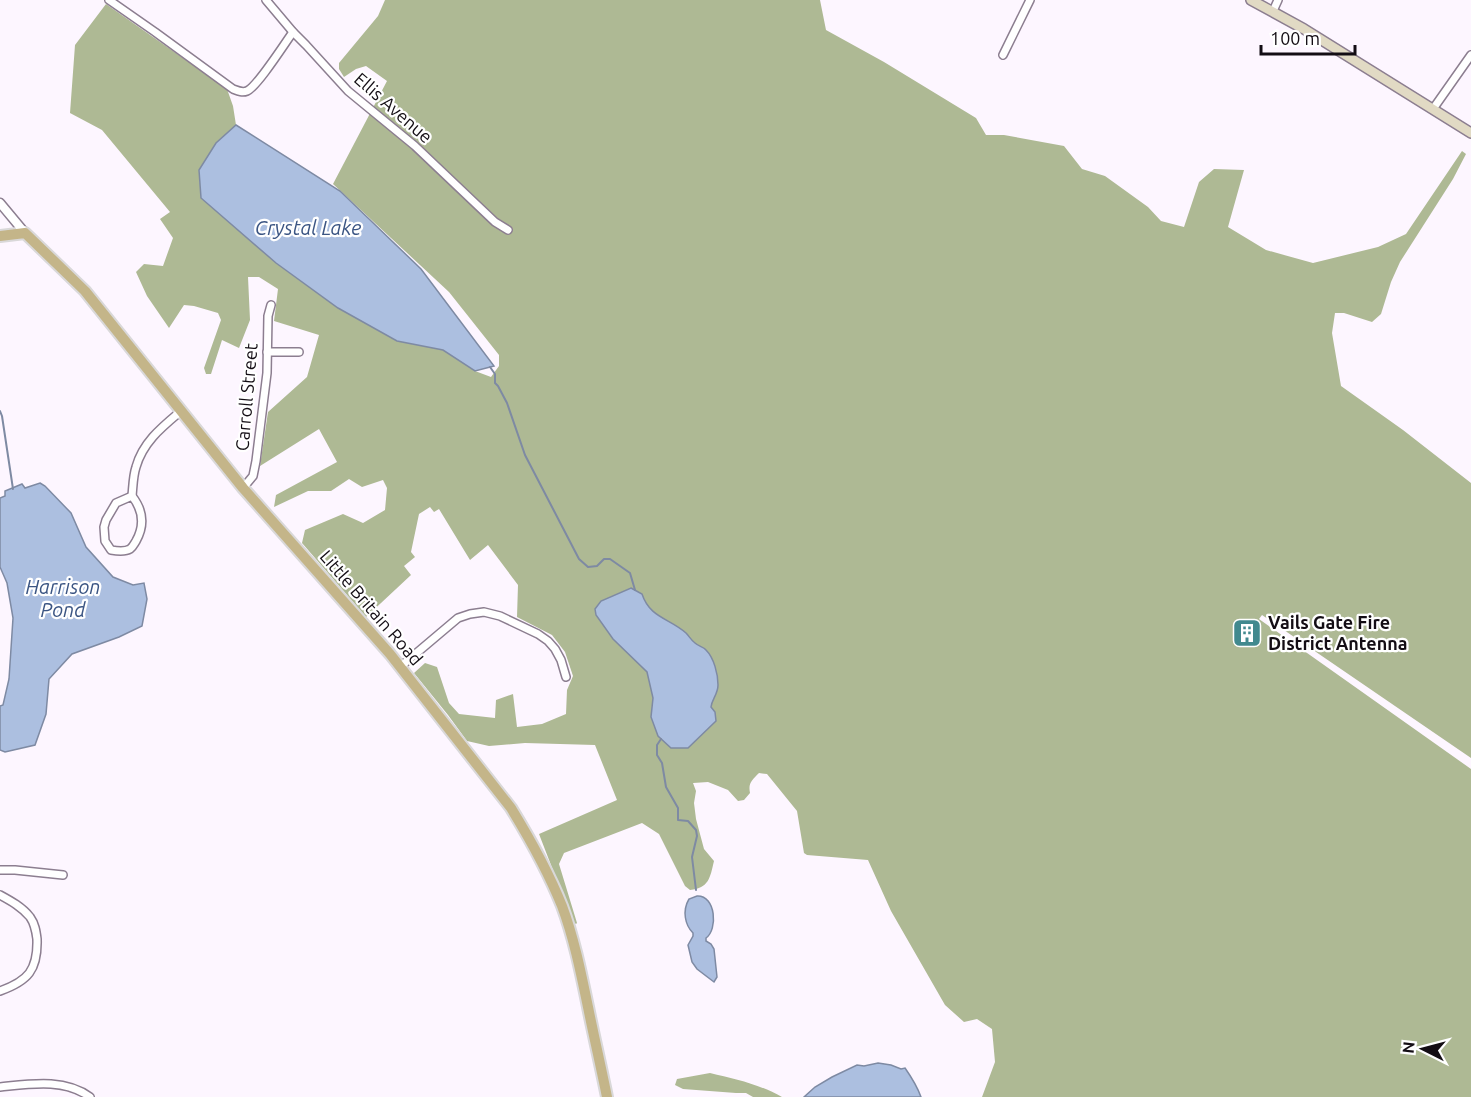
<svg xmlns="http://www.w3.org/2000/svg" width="1471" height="1097" font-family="Ubuntu,sans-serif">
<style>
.forest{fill:#aeb994}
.water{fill:#acbfe0;stroke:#7e8aa3;stroke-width:1.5}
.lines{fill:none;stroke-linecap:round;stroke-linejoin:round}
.stream{stroke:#7e8aa3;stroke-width:2}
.minor-casing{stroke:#8c7e90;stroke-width:10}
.tertiary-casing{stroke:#8c7e90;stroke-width:11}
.secondary-casing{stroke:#8c7e90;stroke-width:12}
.primary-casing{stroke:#d9d8d9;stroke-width:14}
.minor{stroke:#fff;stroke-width:7}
.tertiary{stroke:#fff;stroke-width:8}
.secondary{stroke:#e1dac4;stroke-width:9}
.primary{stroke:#c4b589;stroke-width:10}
.labels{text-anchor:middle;stroke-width:4.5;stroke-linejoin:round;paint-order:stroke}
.street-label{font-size:18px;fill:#130d14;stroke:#fff}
.poi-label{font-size:18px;font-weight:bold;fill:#130d14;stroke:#fff;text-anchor:start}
.water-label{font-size:20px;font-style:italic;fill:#3b5583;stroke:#fff}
</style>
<rect width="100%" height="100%" fill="#fdf6ff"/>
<g class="forest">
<path d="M385 0H820L826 30 884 62 976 118 986 135H1004L1064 146 1082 169 1105 176 1148 207 1161 221 1184 227 1199 182 1214 169 1244 170 1228 227 1266 250 1313 263 1378 247 1406 234 1462 151 1466 154 1453 179 1400 262 1391 282 1381 314 1372 322 1344 313H1335L1332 333 1341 386 1403 430 1471 483V758L1262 615 1259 619 1471 769V1097H982L995 1062 992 1029 977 1019 964 1022 945 1005 891 911 868 860 807 855 804 853 797 811 767 774 759 773C752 780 748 783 750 793L744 800 738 801 728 790 708 782 693 783 696 791 694 803 696 819 704 849 714 861C710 878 709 888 690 890L685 886 659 834 642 823 564 853 559 864 577 923 576 924 573 922 539 834 617 800 595 745 525 743 489 746 467 741 448 715 414 673 425 663 437 667 449 703 459 714 495 718 496 700 513 694 517 727 542 724 566 714 567 690 573 676 565 652 552 635 517 617 518 585 488 545 470 560 439 509 434 512 430 507 419 514 411 552 415 557 404 566 411 575 366 617 302 543 305 530 343 514 363 523 385 510 387 488 383 480 362 487 349 479 331 491H308L274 507 276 495 337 462 319 429 260 466 268 412 307 377 319 335 274 321 278 289 259 277H248L250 320 239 348 222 340 211 374H206L204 368 221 320 218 313 194 306 184 305 169 328 147 296 136 272 144 264 163 266 173 238 160 219 170 212 102 130 70 113 75 45 106 4 227 89 233 106 236 125 216 143 199 170 201 198 276 263 338 308 397 341 443 350 475 371 491 377 499 366V355L449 292 333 184 387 81 366 66 356 69 344 77 339 69V63L378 16Z"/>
<path d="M710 1073C735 1079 759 1084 782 1097H753L746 1093H736L683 1089 675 1085 677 1079Z"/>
</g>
<g class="water">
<polygon points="236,125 340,191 421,269 494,366 475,371 443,350 397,341 338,308 276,263 201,198 199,170 216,143"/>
<polygon points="40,483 45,486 71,513 86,547 113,577 133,585 144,583 147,599 142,626 119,637 72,654 49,679 46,714 35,745 5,752 0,750 0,706 3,705 9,679 13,618 7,583 0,567 0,498 5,496 5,491 22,484 25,488"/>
<path d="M631 588 642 594C650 618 669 618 686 633 689 636 691 640 695 643 698 646 704 647 706 650 714 658 718 674 718 685 718 694 712 699 711 707L715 712 716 721 688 748H671L658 736 651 717 653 698 647 672 613 639 596 615 595 609 601 601Z"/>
<path d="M697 896C716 895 718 930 706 938V941L711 944 714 949 717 977 714 982 697 969 692 962 688 945 693 936V933C685 925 682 911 689 899Z"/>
<path d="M878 1063 891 1065 901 1069 905 1068C912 1078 917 1086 921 1097H804L815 1087 832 1077 857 1065 864 1066Z"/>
</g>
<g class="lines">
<g class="stream">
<polyline points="490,367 495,374 495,383 498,386 507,403 525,455 579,559 588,567 597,566 604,559 610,559 630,573 635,590"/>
<polyline points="0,411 2,416 13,489"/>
<polyline points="661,739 657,745 657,755 662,763 666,787 678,808 678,820 688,821 696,830 697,836 692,857 696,890"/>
</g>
<g class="minor-casing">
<g id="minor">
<path d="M109 0 155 32 233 89C238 91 242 93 247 91 257 87 285 43 293 32"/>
<polyline points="266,0 293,32 306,45 348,91 415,146 495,222 508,230"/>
<polyline points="1273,11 1278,0"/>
<polyline points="1003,55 1030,0"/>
<polyline points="1433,109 1471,55"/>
<polyline points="267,352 299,352"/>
<polyline points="243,488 253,476 256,461 267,373 268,316 271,305"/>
<path d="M132 496C143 510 145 525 136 541 134 544 133 547 130 549 125 552 117 551 111 550L105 541 104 527 106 520 116 503Z"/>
<path d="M132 496C133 486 133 476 136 467 143 442 162 427 181 411"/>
<polyline points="400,667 458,618 470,614 484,612 500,616 538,634 548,641 555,649 561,660 566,677"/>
<polyline points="0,870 15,870 63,875"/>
<path d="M0 895C11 901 22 907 30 917 35 924 36 931 37 939 38 970 28 981 0 991"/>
<path d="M0 1087C30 1084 64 1078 90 1097"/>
</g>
</g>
<g class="tertiary-casing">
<polyline id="tertiary" points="0,203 25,233"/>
</g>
<g class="secondary-casing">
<polyline id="secondary" points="1251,0 1304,29 1471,133"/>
</g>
<g class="primary-casing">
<path id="primary" d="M0 236 25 233 85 291 243 488 390 654 511 808C530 839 548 871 562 906 574 938 581 973 588 1007 594 1037 601 1067 607 1097"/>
</g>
<use href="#minor" class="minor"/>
<use href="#tertiary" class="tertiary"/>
<use href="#secondary" class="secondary"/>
<use href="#primary" class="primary"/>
</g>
<defs>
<g id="building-square" transform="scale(1.5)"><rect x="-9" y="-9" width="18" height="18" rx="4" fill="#41898e" stroke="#fff"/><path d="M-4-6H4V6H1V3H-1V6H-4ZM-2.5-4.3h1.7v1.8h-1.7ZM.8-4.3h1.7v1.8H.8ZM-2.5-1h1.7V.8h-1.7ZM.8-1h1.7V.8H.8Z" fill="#fff"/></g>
</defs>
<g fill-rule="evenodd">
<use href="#building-square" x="1247" y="633"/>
</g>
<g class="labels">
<g class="street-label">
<text transform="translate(393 108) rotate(41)" y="6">Ellis Avenue</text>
<text transform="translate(247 397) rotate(-85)" y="6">Carroll Street</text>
<text transform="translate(371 608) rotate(49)" y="6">Little Britain Road</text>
</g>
<g class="poi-label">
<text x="1268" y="629">Vails Gate Fire<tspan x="1268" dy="21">District Antenna</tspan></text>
</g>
<g class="water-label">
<text x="308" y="235">Crystal Lake</text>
<text x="63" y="594">Harrison<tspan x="63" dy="23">Pond</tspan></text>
</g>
</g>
<g transform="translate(1423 1049) rotate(276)" stroke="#ffffff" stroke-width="4.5" paint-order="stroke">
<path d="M0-4.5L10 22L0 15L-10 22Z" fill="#130d14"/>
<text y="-9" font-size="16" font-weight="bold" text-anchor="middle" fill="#130d14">N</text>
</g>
<path d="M1261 45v9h94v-9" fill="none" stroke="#130d14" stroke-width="3"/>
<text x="1270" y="45" font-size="18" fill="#130d14" stroke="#ffffff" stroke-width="4.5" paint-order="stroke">100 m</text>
</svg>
